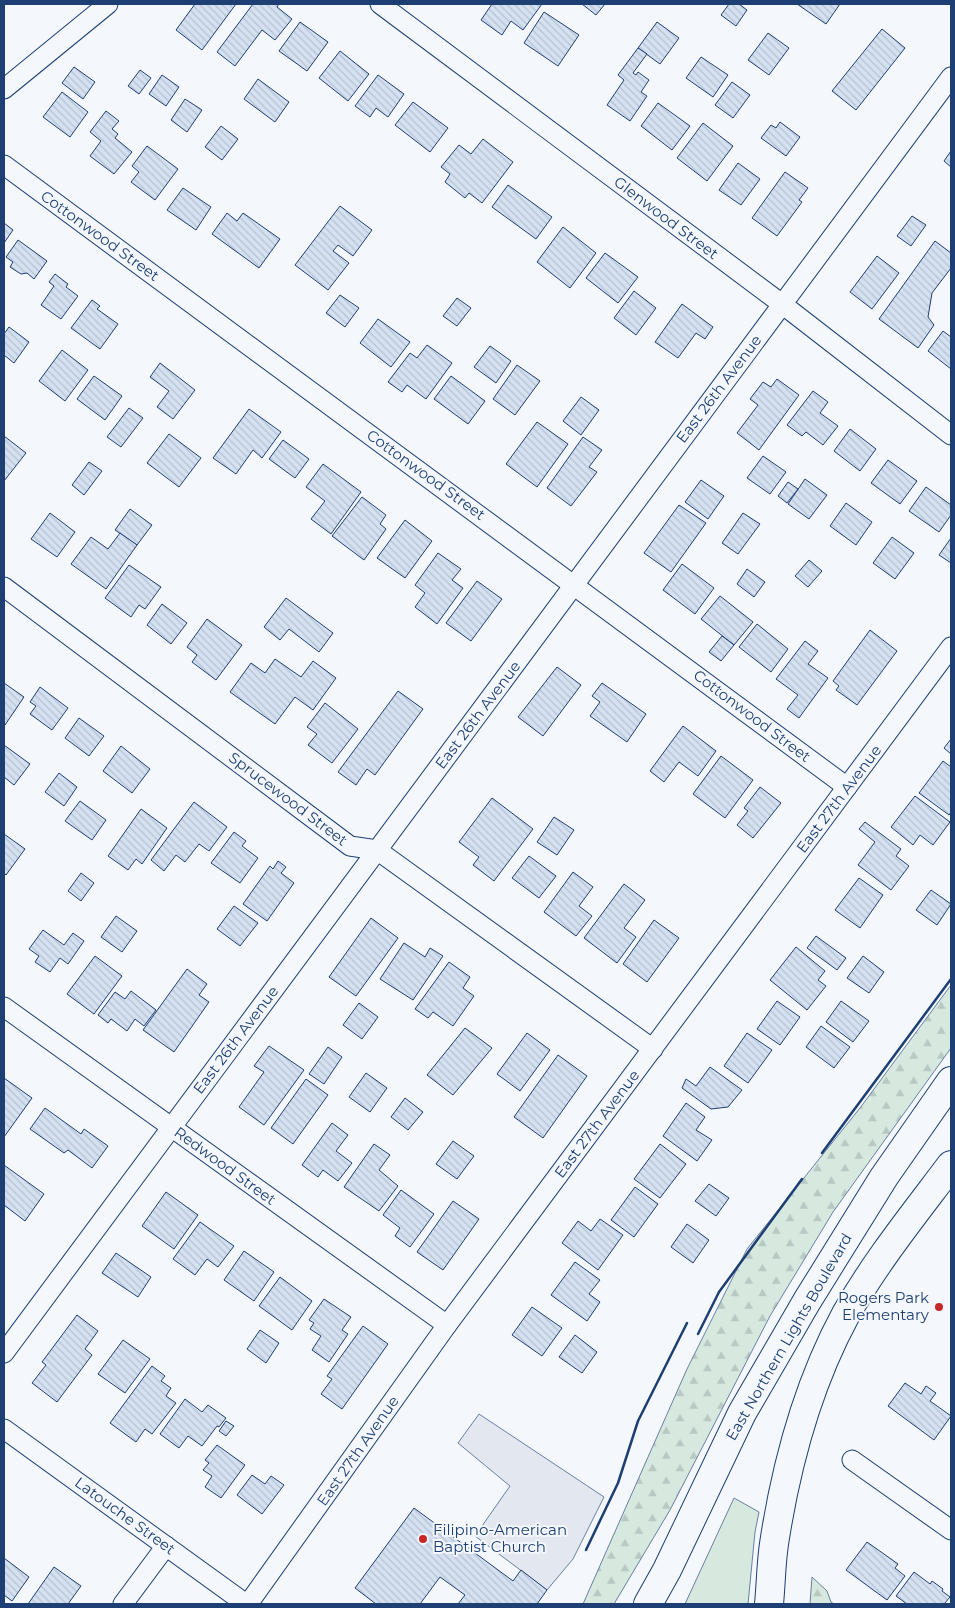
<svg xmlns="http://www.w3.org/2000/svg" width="955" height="1608" font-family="Montserrat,sans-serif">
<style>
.grass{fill:#d7e8df;stroke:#687fa3}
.forest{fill:url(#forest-firs);stroke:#687fa3}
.parking{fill:#e3e8f0;stroke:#687fa3}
.building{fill:url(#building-back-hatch);stroke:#1d3f73}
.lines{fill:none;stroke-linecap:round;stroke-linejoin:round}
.minor-casing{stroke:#1d3f73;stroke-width:21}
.primary-casing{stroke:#1d3f73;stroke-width:30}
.minor{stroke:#f4f7fb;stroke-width:19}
.primary{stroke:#f4f7fb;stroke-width:28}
.wall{stroke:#1d3f73;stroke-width:2.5}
.poi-dot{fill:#c62828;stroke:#f4f7fb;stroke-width:2}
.labels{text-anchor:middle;stroke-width:4;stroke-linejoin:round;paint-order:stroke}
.street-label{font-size:15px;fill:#1d3f73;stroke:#f4f7fb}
.poi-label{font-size:15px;fill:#1d3f73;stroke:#f4f7fb;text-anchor:end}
</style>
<defs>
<pattern id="forest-firs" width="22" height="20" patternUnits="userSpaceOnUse" patternTransform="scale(1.25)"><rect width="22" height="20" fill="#d7e8df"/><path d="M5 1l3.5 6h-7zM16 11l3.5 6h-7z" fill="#b8c8c3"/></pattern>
<pattern id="building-back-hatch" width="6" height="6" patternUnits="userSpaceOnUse" patternTransform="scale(1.25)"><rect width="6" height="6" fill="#d5e0f0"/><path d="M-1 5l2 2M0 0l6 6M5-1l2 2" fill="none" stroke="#b6c1d1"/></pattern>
</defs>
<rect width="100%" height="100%" fill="#f4f7fb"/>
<polygon class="grass" points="734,1498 759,1512 755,1532 748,1604 685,1604"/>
<g class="forest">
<polygon points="951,985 951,1048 833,1212 770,1316 670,1510 614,1604 583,1604 687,1369 747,1249 860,1108"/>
<polygon points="812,1577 827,1591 831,1602 834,1604 810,1604"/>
</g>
<polygon class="parking" points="479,1414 604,1497 573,1559 547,1590 475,1536 510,1486 458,1443"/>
<g class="building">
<polygon points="195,4 236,4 202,50 176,30"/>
<polygon points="253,4 279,4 277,7 292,19 275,40 262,30 235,66 217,52"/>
<polygon points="492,4 542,4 523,30 511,21 502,35 481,20"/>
<polygon points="582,4 605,4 596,15"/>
<polygon points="729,4 739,4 747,10 736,26 721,15"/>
<polygon points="797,4 840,4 826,24"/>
<polygon points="544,12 579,35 558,66 524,43"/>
<polygon points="300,22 328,42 307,71 279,51"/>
<polygon points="657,22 679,38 660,64 638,48"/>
<polygon points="882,29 905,48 856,110 832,91"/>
<polygon points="768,33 789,48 769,75 748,60"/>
<polygon points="638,48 647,54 633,73 636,75 638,72 649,80 641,92 647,96 630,121 607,105 624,80 618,75"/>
<polygon points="340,51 369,74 348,101 319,78"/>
<polygon points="701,57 728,75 713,97 686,78"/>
<polygon points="74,67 95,82 83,99 62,83"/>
<polygon points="140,70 151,78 139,94 128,86"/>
<polygon points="162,75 179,87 166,106 149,94"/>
<polygon points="378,75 404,94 388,117 376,108 370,117 355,106"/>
<polygon points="258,79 289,102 275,122 244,99"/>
<polygon points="732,82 750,95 733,118 715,105"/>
<polygon points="62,92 88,112 70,137 43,117"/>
<polygon points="185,99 202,110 187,132 171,120"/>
<polygon points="413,102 448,128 430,152 395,125"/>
<polygon points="658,103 690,126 672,150 641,126"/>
<polygon points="106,111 119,121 112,129 118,134 115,138 132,152 114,174 90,156 101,141 90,132"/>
<polygon points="780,122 800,137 786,156 761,138 771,125 776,128"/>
<polygon points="703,123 733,146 707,181 677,158"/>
<polygon points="221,126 238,139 222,160 205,147"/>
<polygon points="483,139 513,162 482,203 469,193 465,198 445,182 450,174 441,167 459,145 471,154"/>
<polygon points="147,146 178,169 155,200 131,182 139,172 132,166"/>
<polygon points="951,151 951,167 944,161"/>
<polygon points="738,163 760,179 741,205 719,190"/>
<polygon points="785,172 808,188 799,200 802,202 777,236 752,218"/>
<polygon points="508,185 552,217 536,239 492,207"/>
<polygon points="183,188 211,207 196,230 167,210"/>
<polygon points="340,206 372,230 353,256 338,245 333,251 349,263 328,290 295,265"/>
<polygon points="227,213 237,221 243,213 280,239 259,268 212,234"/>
<polygon points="912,216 926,225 911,246 897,236"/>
<polygon points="4,223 13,230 4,243"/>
<polygon points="563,227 596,253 570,288 537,262"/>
<polygon points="18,240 47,261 34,279 27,273 21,274 10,267 13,262 6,257"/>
<polygon points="935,241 951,253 951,268 932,293 928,317 934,325 918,348 879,319"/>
<polygon points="605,253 638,277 618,303 586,278"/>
<polygon points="877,256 899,273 872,309 850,292"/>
<polygon points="55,274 68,284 66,287 78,296 61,319 41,305 54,286 49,282"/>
<polygon points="634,291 656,308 636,335 614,318"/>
<polygon points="340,295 359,308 345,327 326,313"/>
<polygon points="457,298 471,308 457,326 443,316"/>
<polygon points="92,300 100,306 97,309 118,324 100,349 71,328"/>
<polygon points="682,304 713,327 705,339 696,333 678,358 655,342"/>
<polygon points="378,319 410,342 391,367 360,343"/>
<polygon points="9,327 29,342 14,363 4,355 4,334"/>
<polygon points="943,331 951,337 951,369 928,351"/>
<polygon points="427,345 452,363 426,399 407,385 402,392 388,382 410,353 417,358"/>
<polygon points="490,346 511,361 496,383 474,367"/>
<polygon points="62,350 88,370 65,401 39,381"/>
<polygon points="160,363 195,390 173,419 157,407 169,391 150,377"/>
<polygon points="517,365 540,381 515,415 493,399"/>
<polygon points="94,376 122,396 105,420 77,399"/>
<polygon points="451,376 485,401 468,424 434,399"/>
<polygon points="777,379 799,395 759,450 737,433 758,405 750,399 763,382 771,387"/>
<polygon points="813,391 828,402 820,413 838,426 823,445 806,432 802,436 787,425"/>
<polygon points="581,397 599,410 581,435 563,421"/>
<polygon points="129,408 143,418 121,447 107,437"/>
<polygon points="249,409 281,432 262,458 253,450 236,474 213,458"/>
<polygon points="537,422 568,444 537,487 506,464"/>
<polygon points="850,429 876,449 860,471 834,451"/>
<polygon points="169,434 201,458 179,487 147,463"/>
<polygon points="4,436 26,453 4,481"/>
<polygon points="583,437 602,450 589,467 597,472 571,506 547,488"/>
<polygon points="283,440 309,459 295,478 269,459"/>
<polygon points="763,456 786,472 770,494 747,478"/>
<polygon points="888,460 917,481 900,504 871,483"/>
<polygon points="89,462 102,471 84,495 72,485"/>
<polygon points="323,464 361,492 331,534 311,519 325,501 306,487"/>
<polygon points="805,479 827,495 809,519 788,504"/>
<polygon points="701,480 724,496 708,519 685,502"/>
<polygon points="788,482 798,489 787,503 778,496"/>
<polygon points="926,487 951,505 951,515 939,532 909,511"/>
<polygon points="362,497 386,515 380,524 386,529 364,560 332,536"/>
<polygon points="846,503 872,522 856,545 830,526"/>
<polygon points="679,505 706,523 671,572 644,553"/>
<polygon points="130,509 152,525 137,545 115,530"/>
<polygon points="50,513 75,532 57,557 31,539"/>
<polygon points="743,513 760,524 738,554 722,543"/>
<polygon points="405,520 432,541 405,578 377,558"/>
<polygon points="120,533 137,545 106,589 71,564 91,537 108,549"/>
<polygon points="892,537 914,553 895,579 873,563"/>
<polygon points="951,538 951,563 939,555"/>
<polygon points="438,553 461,569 452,580 463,588 437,624 415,607 425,593 415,585"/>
<polygon points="809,560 822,571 808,587 795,576"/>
<polygon points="682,564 714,588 695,614 663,590"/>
<polygon points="129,565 161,587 145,609 139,605 131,617 105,598"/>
<polygon points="747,569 765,582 754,597 737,584"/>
<polygon points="477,581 502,599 471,641 446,623"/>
<polygon points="720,596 753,622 734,645 701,619"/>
<polygon points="286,598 333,633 319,652 289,629 280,640 264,627"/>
<polygon points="162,604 187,623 171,644 147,625"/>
<polygon points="207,619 242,645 216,680 192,662 197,655 187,647"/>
<polygon points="757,624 788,649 771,672 739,647"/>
<polygon points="870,630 897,651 857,705 836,690 839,686 833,681"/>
<polygon points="722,636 734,645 721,661 709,652"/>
<polygon points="805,641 818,651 808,664 828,678 799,718 787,709 798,695 776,679"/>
<polygon points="275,659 301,677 313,661 336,678 313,710 295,697 275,724 230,692 251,663 265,673"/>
<polygon points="557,667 581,685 543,736 518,717"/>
<polygon points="4,683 24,697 5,725 4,724"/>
<polygon points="602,683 646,714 627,742 590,716 600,702 592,696"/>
<polygon points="40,687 68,708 52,730 30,714 36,706 30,702"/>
<polygon points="398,691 423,709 375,775 367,769 356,785 338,772"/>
<polygon points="325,703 358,729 332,763 308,745 317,734 307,727"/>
<polygon points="79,718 104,736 89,756 65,738"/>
<polygon points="683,726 716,751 698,776 679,762 664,782 650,771"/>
<polygon points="951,739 951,754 944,748"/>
<polygon points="4,745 30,764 14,785 4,777"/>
<polygon points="121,746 150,769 132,793 103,771"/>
<polygon points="721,756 753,780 725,818 693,794"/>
<polygon points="943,761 951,767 951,812 949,815 919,793"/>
<polygon points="59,773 77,787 64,806 45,792"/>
<polygon points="760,787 781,803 753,838 737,825 748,811 744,808"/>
<polygon points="915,796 950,822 933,845 920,835 913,845 891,827"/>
<polygon points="492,798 533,829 494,881 473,865 479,857 459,842"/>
<polygon points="80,801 106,820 92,840 65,821"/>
<polygon points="194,802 227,827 209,851 199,844 185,862 176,855 164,871 151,860"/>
<polygon points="141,809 167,828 142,864 136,859 128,870 108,856"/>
<polygon points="554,817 574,830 557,855 537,842"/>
<polygon points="865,822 901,849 896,856 909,866 891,890 858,865 875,842 859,829"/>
<polygon points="234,832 246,841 242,846 258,858 240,883 211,863"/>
<polygon points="4,834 25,849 6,875 4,873"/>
<polygon points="529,856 556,876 539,898 512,878"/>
<polygon points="278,861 286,867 281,873 294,883 267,921 243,904 270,866 273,869"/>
<polygon points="573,872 593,887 579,906 592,916 576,936 544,912"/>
<polygon points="81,873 94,883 81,901 68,891"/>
<polygon points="859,878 883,895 860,928 835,910"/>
<polygon points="624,884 645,900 624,928 636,937 617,963 584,938"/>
<polygon points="931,890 951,904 937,925 916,910"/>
<polygon points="234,906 258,923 240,946 217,929"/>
<polygon points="116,916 137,931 122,952 101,937"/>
<polygon points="371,918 398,938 356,996 329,977"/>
<polygon points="654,920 679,938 647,982 623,964"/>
<polygon points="43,930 64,945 73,933 84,941 68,964 60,958 50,972 35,962 39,956 29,949"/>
<polygon points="816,936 846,958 837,970 807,948"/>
<polygon points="404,943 425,957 430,948 443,956 413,1000 380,979"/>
<polygon points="796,947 825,971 818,980 826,986 807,1010 770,980"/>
<polygon points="95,956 122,976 94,1014 67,994"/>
<polygon points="863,956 884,972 869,993 847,978"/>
<polygon points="449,962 470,977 463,988 474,996 453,1026 433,1012 428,1018 415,1009"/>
<polygon points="187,969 207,984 199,995 209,1002 174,1052 143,1030"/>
<polygon points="131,991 156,1010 144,1026 135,1019 127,1031 111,1019 108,1023 98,1015 115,992 125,999"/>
<polygon points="777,1001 800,1017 780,1045 757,1029"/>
<polygon points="841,1001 869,1021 853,1042 826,1022"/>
<polygon points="359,1003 378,1017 362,1039 343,1025"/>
<polygon points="821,1026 850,1047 834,1068 806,1047"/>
<polygon points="465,1028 492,1048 453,1095 427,1075"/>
<polygon points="527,1033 550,1050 520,1091 497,1074"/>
<polygon points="747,1033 772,1050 748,1083 724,1066"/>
<polygon points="269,1046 304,1070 264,1125 239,1107 264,1072 254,1066"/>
<polygon points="328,1047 342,1057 324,1084 309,1074"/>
<polygon points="558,1055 587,1076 543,1138 514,1117"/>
<polygon points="710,1067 742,1090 728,1107 711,1109 682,1088 686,1079 696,1086"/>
<polygon points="366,1073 387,1088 370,1112 349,1097"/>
<polygon points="4,1078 32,1098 4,1137"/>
<polygon points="306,1079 328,1095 293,1144 271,1128"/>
<polygon points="405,1098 423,1112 408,1130 391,1117"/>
<polygon points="686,1103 705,1117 696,1130 712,1140 697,1161 663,1136"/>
<polygon points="45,1108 81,1134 84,1129 108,1146 92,1168 68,1150 64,1153 30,1129"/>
<polygon points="332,1123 348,1135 336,1151 352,1163 338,1181 323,1170 318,1177 302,1165"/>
<polygon points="453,1141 474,1156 457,1179 436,1164"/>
<polygon points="374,1144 390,1155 379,1170 398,1186 379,1211 344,1187"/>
<polygon points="660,1144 686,1164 660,1198 634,1179"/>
<polygon points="4,1165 44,1194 25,1221 4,1205"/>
<polygon points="709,1184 729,1198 716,1216 695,1201"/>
<polygon points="635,1187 658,1204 634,1237 611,1220"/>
<polygon points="401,1190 434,1214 410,1247 395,1236 400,1228 383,1215"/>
<polygon points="166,1192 198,1215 174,1249 142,1226"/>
<polygon points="453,1201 479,1219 443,1270 417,1252"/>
<polygon points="600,1219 623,1235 598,1270 562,1243 578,1221 591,1231"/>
<polygon points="200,1222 234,1246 218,1267 207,1259 195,1275 173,1259"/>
<polygon points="687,1224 709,1240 693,1263 671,1247"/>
<polygon points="244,1251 274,1272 254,1301 224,1280"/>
<polygon points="116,1253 151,1277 138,1297 102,1273"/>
<polygon points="575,1262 600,1280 589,1294 600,1302 587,1321 551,1295"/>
<polygon points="280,1277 312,1301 292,1330 259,1306"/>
<polygon points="324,1299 351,1317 342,1330 348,1334 329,1362 312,1350 321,1336 310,1329 314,1323 309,1320"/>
<polygon points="532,1307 562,1328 542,1356 512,1335"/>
<polygon points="77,1315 98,1331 85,1349 92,1355 57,1402 32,1383 46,1365 42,1362"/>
<polygon points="363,1326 388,1344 342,1409 321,1394 332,1379 327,1376"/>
<polygon points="260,1330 279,1343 266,1363 247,1349"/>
<polygon points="575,1335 597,1352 582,1373 559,1357"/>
<polygon points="123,1340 150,1359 125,1393 98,1374"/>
<polygon points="152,1366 165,1376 161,1381 171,1388 166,1396 176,1403 152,1434 145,1429 136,1442 110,1423"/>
<polygon points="905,1383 921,1394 926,1386 936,1393 930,1401 951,1416 934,1440 888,1406"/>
<polygon points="185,1399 202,1412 208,1405 226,1418 219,1427 217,1426 202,1446 188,1436 179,1448 160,1434"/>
<polygon points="226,1421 234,1426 226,1436 219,1431"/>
<polygon points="217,1445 245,1465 221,1498 205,1487 212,1476 203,1470 209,1463 205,1460"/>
<polygon points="252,1475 265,1484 271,1476 284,1485 262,1514 237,1495"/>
<polygon points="414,1508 513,1581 521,1570 547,1590 537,1604 458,1604 465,1595 440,1577 420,1604 376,1604 355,1588"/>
<polygon points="867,1542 898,1564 895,1568 905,1576 887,1600 846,1570"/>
<polygon points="4,1558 29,1577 12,1601 4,1595"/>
<polygon points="54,1567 81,1586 68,1604 28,1604"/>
<polygon points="914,1572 930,1584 932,1581 943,1589 942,1591 950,1597 944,1604 907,1604 896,1596"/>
</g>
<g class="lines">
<g class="minor-casing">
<g id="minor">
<polyline points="380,4 782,304 951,435"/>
<polyline points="4,89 108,4"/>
<polyline points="4,165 847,787"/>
<polyline points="4,587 350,846 377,850 653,1049"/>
<polyline points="4,1007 447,1325"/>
<polyline points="4,1353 951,77"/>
<polyline points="4,1429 246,1604"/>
<polyline points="852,1460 951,1530"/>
<polyline points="123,1604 166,1546"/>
<polyline points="248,1604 447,1325 951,647"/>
</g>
</g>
<g class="primary-casing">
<g id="primary">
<polyline points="648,1604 667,1570 742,1413 807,1301 884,1177 951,1081"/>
<path d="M769 1604C771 1584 771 1564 774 1544 786 1465 808 1384 846 1314 876 1261 915 1213 951 1165"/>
</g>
</g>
<use href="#minor" class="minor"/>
<use href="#primary" class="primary"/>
<g class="wall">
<polyline points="822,1153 951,979"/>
<polyline points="698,1334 719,1292 802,1179"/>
<polyline points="586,1550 618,1483 638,1421 687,1323"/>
</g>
</g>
<g class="poi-dot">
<circle cx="939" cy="1307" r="5"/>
<circle cx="423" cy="1539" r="5"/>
</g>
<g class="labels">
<g class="street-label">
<text transform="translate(666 218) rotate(37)" y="5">Glenwood Street</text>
<text transform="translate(100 236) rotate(36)" y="5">Cottonwood Street</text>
<text transform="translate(719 389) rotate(-53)" y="5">East 26th Avenue</text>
<text transform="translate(426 475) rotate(36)" y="5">Cottonwood Street</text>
<text transform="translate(478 715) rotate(-53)" y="5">East 26th Avenue</text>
<text transform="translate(752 716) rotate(37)" y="5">Cottonwood Street</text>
<text transform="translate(288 799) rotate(37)" y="5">Sprucewood Street</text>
<text transform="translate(839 799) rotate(-53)" y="5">East 27th Avenue</text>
<text transform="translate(236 1040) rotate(-53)" y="5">East 26th Avenue</text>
<text transform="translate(597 1124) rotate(-53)" y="5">East 27th Avenue</text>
<text transform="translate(225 1166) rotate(36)" y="5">Redwood Street</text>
<text transform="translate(789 1337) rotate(-60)" y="5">East Northern Lights Boulevard</text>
<text transform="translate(358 1451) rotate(-55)" y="5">East 27th Avenue</text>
<text transform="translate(125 1516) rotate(36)" y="5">Latouche Street</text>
</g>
<g class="poi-label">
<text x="929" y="1303">Rogers Park<tspan x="929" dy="17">Elementary</tspan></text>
<text x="433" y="1535" text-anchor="start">Filipino-American<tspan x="433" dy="17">Baptist Church</tspan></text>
</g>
</g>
<rect width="955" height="1608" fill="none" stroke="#1d3f73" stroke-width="10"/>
</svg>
